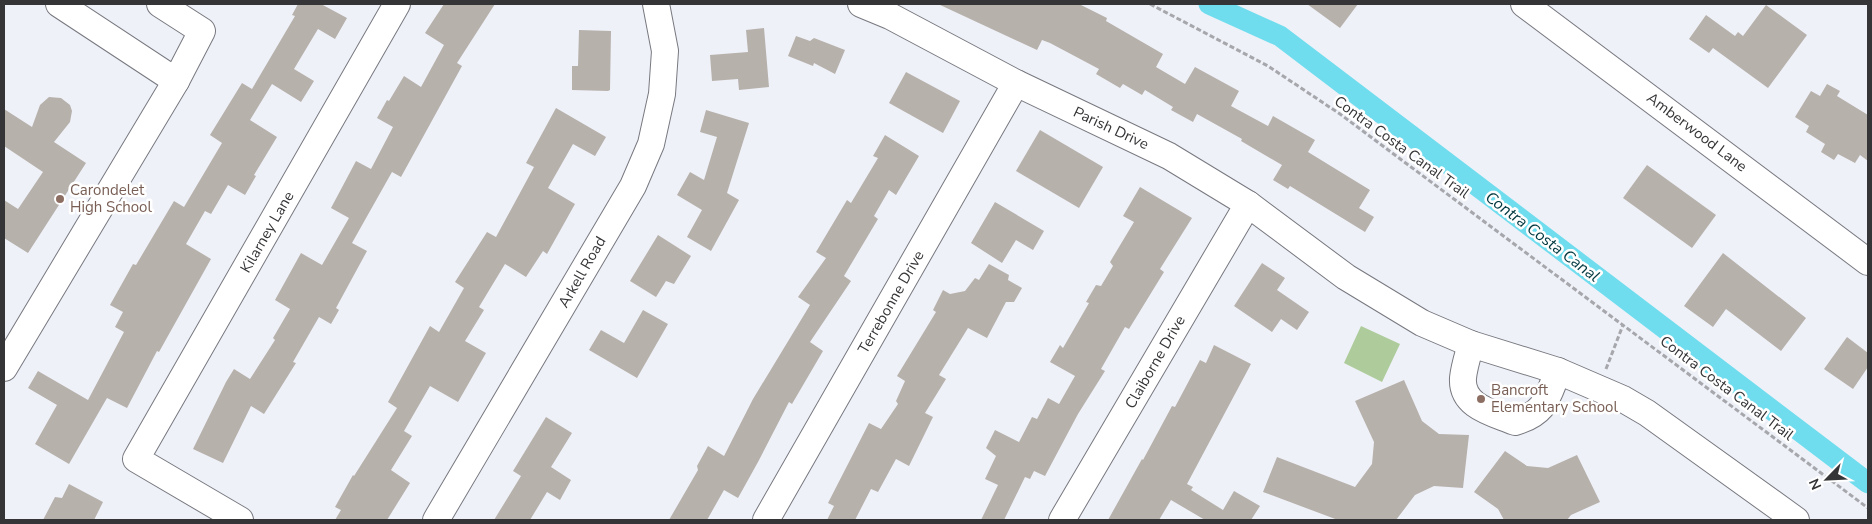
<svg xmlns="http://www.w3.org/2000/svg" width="1872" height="524" font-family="'Nunito Sans',sans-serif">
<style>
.green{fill:#aecc9b}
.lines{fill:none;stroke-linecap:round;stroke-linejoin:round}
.canal{stroke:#70ddee;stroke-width:21}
.building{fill:#b7b1ac}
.minor-casing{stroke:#787980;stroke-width:28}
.path{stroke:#a6a7ac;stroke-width:3;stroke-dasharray:5 2.5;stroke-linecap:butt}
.minor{stroke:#fff;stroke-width:26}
.education-dot{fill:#8d6e63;stroke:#fff;stroke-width:2}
.labels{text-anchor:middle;stroke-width:5;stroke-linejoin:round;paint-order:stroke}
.street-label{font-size:15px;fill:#353538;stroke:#fff}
.education-label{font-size:15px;fill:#785e54;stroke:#fff;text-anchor:start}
.water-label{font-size:16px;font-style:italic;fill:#023940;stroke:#fff}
</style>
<rect width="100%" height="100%" fill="#eff1f8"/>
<polygon class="green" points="1361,326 1400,344 1382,382 1344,363"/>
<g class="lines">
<polyline class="canal" points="1209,4 1280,36 1868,483"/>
</g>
<g class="building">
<polygon points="298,4 321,4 347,18 335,39 318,29 294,69 314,81 301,102 272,84 250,120 277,137 254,175 256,176 245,195 228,185 211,214 205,211 186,244 211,259 159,352 157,351 127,408 107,398 69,464 35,444 57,405 28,388 38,371 88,400 124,332 115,327 123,312 110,305 133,264 136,265 174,201 184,207 222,143 210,135 242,83 252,89 295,16 292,15"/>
<polygon points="444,4 495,4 457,63 462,66 401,177 392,172 352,243 367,251 336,308 339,310 331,324 319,317 293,362 296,363 264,414 251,406 223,463 193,449 226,382 234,369 250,379 275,340 273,338 290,309 275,300 301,253 322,265 349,218 331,208 356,161 371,169 393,127 377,118 387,100 389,101 404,76 421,87 444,45 425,33"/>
<polygon points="938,4 1079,4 1107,18 1106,21 1163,54 1156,67 1185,84 1195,67 1239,91 1231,106 1268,126 1273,116 1315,140 1308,152 1370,190 1359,208 1374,217 1365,232 1290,186 1288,189 1273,180 1282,165 1241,141 1242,139 1197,114 1193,122 1171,110 1173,107 1145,90 1142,95 1123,84 1120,88 1096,74 1099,69 1050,43 1042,40 1037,50"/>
<polygon points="1307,4 1358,4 1340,28"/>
<polygon points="1766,5 1807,35 1768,88 1713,48 1709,53 1689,39 1706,15 1735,36 1738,32 1743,36"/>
<polygon points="764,28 769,87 739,90 738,79 712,81 710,55 748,52 746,30"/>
<polygon points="579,30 611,31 610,90 608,91 572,90 572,66 578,66"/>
<polygon points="796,36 810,41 814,38 845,50 835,74 814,63 813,66 788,56"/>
<polygon points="906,72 960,101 943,133 889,103"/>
<polygon points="1827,84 1840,91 1837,96 1868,115 1868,161 1860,155 1855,163 1838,154 1834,160 1821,152 1825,144 1806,132 1809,126 1795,117 1811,91 1820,96"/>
<polygon points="49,97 61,98 70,105 72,111 70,122 54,142 86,163 28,253 4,238 4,200 18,209 43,172 4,146 4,109 32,127 40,105"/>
<polygon points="556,108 606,137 595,156 573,144 548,188 575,204 547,254 543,251 526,277 505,264 479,307 484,310 465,341 486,353 458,402 430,386 404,431 412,436 391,470 410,483 387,520 335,520 341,510 335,507 353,475 354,476 397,408 388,402 430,326 439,332 464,288 455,282 487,232 496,237 534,167 526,163"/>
<polygon points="706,110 749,123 727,193 739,200 711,251 687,237 702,210 677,195 690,172 704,180 717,137 700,132"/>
<polygon points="1040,130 1103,167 1079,208 1016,171"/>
<polygon points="885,135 919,156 896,195 889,190 874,216 878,219 844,276 851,281 810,342 823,351 792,404 789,402 758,462 738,498 724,490 707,520 669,520 698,470 697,466 708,446 724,456 753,399 810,305 798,297 826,258 816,252 847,200 851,203 878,158 873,156"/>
<polygon points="1647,165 1716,215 1692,248 1623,198"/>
<polygon points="1140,187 1192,218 1160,269 1164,272 1129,329 1125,327 1101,369 1105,371 1078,414 1045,476 1034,471 1030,479 1025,477 1004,520 981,520 998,485 985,479 996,456 986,448 995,430 1019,442 1032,417 1037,419 1048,398 1059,404 1075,376 1050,362 1060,345 1063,348 1089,303 1086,302 1096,285 1101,286 1113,266 1110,262 1134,222 1123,216"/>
<polygon points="995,202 1044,231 1033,250 1016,240 1002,263 971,243"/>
<polygon points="658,235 691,256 674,284 666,281 656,297 630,281"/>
<polygon points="1723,253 1806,318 1781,351 1726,309 1713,327 1684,306"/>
<polygon points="1262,263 1285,278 1277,290 1309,312 1297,330 1281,319 1272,332 1234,306"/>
<polygon points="989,264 1009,275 1008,280 1022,288 1014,302 1006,302 987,338 968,328 939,375 946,379 925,413 933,417 909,466 896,459 878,492 871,489 855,520 827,520 834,506 828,503 869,423 881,429 898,404 896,401 905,381 897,376 936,312 933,310 943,290 950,294 965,291 975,278 979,280"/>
<polygon points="643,310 668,324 637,378 589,350 601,330 624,343"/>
<polygon points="1847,337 1868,353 1868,367 1853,389 1824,369"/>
<polygon points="1214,345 1251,364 1187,484 1193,487 1191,490 1223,510 1234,491 1260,506 1251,520 1205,520 1171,500 1159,520 1108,520 1142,459 1143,460 1172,406 1175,407 1200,360 1206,363"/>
<polygon points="1404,380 1422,421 1439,434 1469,435 1463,488 1434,486 1415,495 1396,520 1338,520 1263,492 1277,457 1355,487 1372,464 1374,442 1355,401"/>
<polygon points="546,417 572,433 551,467 571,480 560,500 547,492 530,520 494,520 521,476 513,471"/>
<polygon points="1505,451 1527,466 1548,468 1577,455 1600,502 1571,515 1567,520 1504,520 1498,509 1474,492"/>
<polygon points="69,484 103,502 94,520 43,520 55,497 62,498"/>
</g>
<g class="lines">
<g class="minor-casing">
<g id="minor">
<polyline points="59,4 176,81 202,31 160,4"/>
<polyline points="861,4 890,16 1016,83 1169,156 1248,204 1346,277 1422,323 1471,344 1558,371 1623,399 1647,413 1796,520"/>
<polyline points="1524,4 1868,262"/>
<path d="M1471 344C1468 355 1464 367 1463 378 1461 407 1494 413 1515 422 1546 413 1547 398 1558 371"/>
<polyline points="4,368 176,81"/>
<polyline points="240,520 136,459 397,4"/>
<polyline points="436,520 633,186 651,144 662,94 665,51 656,4"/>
<polyline points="766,520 1016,83"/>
<polyline points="1062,520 1248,204"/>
</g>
</g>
<g class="path">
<polyline points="1150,4 1268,66 1340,114 1868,508"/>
<polyline points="1606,369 1623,325"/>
</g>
<use href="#minor" class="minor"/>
</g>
<g class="education-dot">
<circle cx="60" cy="199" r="5"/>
<circle cx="1481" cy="399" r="5"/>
</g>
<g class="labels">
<g class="street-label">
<text transform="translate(1111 128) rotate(25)" y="5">Parish Drive</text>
<text transform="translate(1697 132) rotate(37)" y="5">Amberwood Lane</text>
<text transform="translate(1402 147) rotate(36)" y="5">Contra Costa Canal Trail</text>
<text transform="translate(267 232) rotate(-60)" y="5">Kilarney Lane</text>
<text transform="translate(582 272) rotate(-60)" y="5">Arkell Road</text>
<text transform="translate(891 302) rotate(-60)" y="5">Terrebonne Drive</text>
<text transform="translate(1155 362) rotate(-60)" y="5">Claiborne Drive</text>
<text transform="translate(1727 388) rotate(37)" y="5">Contra Costa Canal Trail</text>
</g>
<g class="education-label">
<text x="70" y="195">Carondelet<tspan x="70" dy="17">High School</tspan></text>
<text x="1491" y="395">Bancroft<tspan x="1491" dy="17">Elementary School</tspan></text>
</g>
<g class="water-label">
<text transform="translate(1543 236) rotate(37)" y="6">Contra Costa Canal</text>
</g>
</g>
<rect width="1872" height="524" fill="none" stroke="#353538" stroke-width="10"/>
<g transform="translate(1827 479) rotate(246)" stroke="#ffffff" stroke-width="4" paint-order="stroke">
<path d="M0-4L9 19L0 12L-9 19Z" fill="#353538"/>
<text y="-8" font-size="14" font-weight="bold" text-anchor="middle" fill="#353538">N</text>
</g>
</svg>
